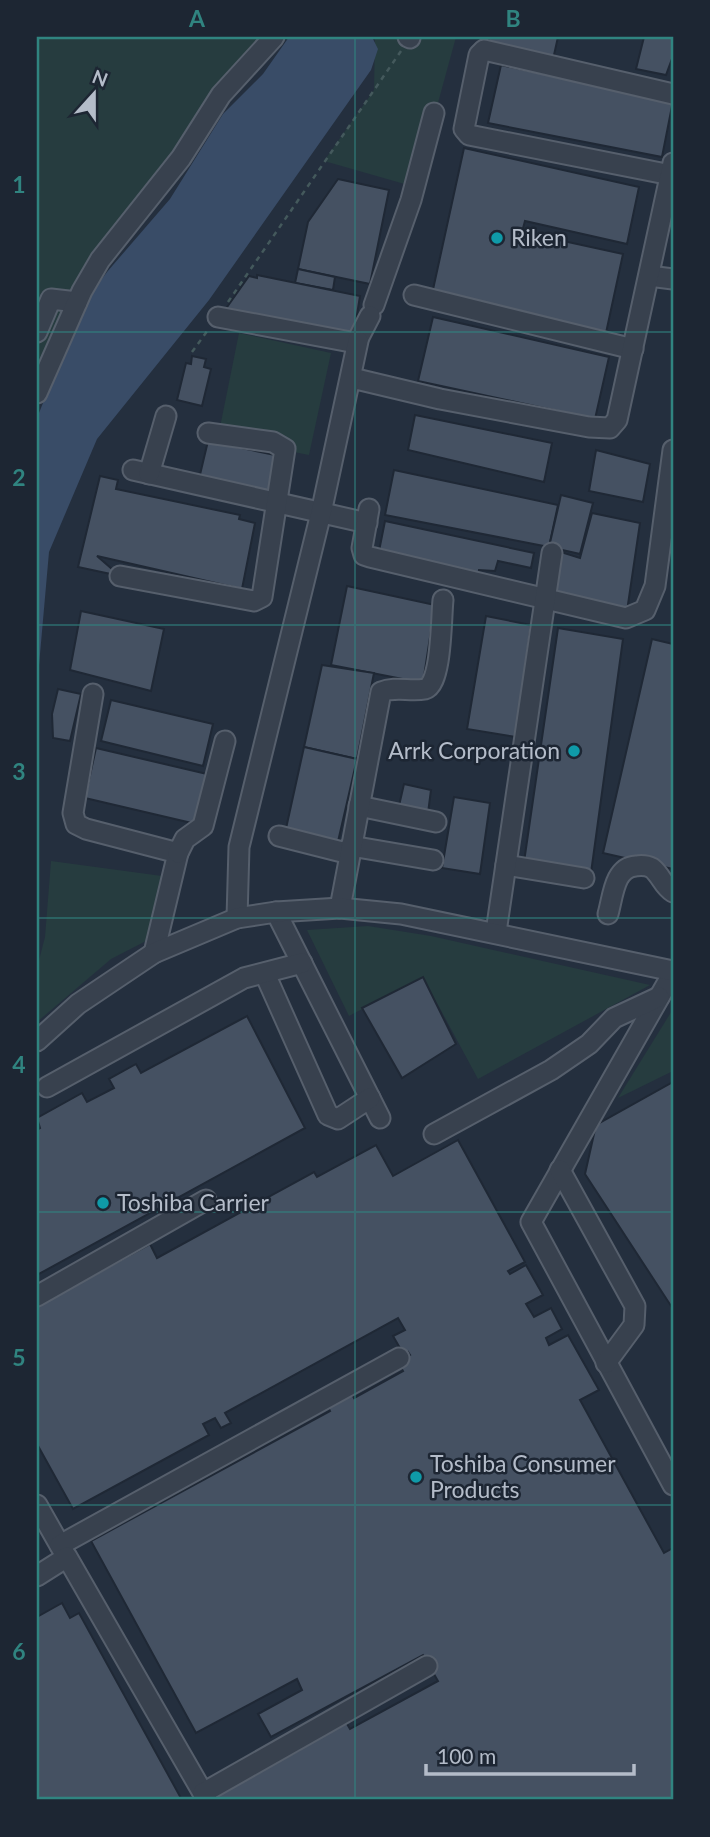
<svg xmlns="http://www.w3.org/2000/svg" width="710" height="1837" font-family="Lato,sans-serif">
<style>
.green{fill:#263c3f}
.water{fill:#394c67}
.building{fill:#455162;stroke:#1f2835;stroke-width:2}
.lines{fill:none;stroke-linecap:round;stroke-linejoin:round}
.minor-casing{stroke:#565f6c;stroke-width:23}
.path{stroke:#44595c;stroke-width:2.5;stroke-dasharray:5 5;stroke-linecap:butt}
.minor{stroke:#38414e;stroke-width:19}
.grid{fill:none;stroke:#308480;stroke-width:2;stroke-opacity:0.55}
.culture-dot{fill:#0f9aa8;stroke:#1d2633;stroke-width:2.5}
.labels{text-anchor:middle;stroke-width:5;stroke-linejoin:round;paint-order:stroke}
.poi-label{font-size:23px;fill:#b4bcc9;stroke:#1d2633;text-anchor:start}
.neatline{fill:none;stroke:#308480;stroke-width:2.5}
.grid-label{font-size:23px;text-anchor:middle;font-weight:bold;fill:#308480}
</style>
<rect width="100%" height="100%" fill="#242f3e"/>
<g class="green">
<polygon points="37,37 277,37 85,281 37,387"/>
<polygon points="375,37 456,37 415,187 324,161 374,90"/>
<polygon points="239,333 331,353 309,455 218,437"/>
<polygon points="51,861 162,876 146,941 111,959 37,1022 37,968 45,937"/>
<polygon points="368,926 431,936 650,985 478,1079 423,977 349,1016 307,930"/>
<polygon points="673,1009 673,1071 618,1098"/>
</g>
<polygon class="water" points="289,37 372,37 378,49 371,70 209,300 97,439 49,552 37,688 37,418 74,325 91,294 107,272 170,199 223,114 263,74"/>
<g class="building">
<polygon points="489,37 558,37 552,64 486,50"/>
<polygon points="644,37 673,37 673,56 666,75 636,69"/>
<polygon points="501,65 673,101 662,157 488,123"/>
<polygon points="464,148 639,187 627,244 525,221 522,232 623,254 606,333 432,294"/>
<polygon points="338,179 389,190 370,284 298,269 308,222"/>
<polygon points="298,269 335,277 333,290 295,283"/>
<polygon points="257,275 360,296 353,340 225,310 249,276 257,278"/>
<polygon points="433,317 609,357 595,419 418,381"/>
<polygon points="192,356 206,359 204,367 211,369 202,406 177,400 186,363 191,364"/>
<polygon points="415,415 552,443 544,482 408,450"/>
<polygon points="208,441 275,455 267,499 198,483"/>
<polygon points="596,450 650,464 643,502 589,491"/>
<polygon points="394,470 558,505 549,547 385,515"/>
<polygon points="100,476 118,480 116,489 240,515 239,519 255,523 242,589 97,556 120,576 78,567"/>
<polygon points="561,495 593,503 580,554 549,547"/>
<polygon points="592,513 640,523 626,618 552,596 561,552 580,558"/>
<polygon points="385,521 534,553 531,568 498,561 495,571 479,570 478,579 378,556"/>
<polygon points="347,586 435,605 423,683 331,665"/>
<polygon points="81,611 164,629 151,691 70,670"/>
<polygon points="486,616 531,625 516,737 467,729"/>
<polygon points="558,628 623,639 591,873 524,862"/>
<polygon points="652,639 673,644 673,869 603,853"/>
<polygon points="322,665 374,673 357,759 304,747"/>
<polygon points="58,689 81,694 70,741 53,738 52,714"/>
<polygon points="111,700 213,724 203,766 101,741"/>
<polygon points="304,747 357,759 337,846 285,833"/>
<polygon points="96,748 207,774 196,824 85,798"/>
<polygon points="404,784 431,790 427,821 398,810"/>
<polygon points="454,797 490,803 480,874 442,868"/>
<polygon points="423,977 456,1044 402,1078 362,1008"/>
<polygon points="247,1016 305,1128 37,1275 37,1130 40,1128 37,1118 82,1093 87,1102 114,1088 109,1079 136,1064 141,1073"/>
<polygon points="673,1082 673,1309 585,1174 596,1125"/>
<polygon points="458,1140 525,1262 508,1271 510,1274 526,1265 543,1295 526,1304 534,1317 551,1308 562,1329 546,1338 549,1345 568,1335 599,1390 580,1400 664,1553 673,1548 673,1800 219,1800 216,1795 299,1750 295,1743 343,1717 350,1729 438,1681 423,1655 271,1737 258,1714 302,1690 297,1679 196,1733 91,1541 330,1411 326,1403 350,1390 354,1398 403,1371 398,1362 410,1355 408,1352 404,1355 393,1336 405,1330 398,1318 225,1413 231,1423 221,1428 215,1418 203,1424 209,1435 73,1509 37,1444 37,1306 150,1244 157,1258 314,1172 317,1177 376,1145 393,1176"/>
<polygon points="62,1603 70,1618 79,1613 182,1800 37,1800 37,1617"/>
</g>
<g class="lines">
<g class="minor-casing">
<g id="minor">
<polyline points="408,37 410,38"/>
<polyline points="671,175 469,135 464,129 479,55 484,50 673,94"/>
<polyline points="649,276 673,279"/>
<polyline points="414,295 633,349"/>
<polyline points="374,305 411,200 434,113"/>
<polyline points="218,317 356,343 370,316"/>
<polyline points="37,332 51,299 77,302"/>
<polyline points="352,378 440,399 589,427 610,428 617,420 673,163"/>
<polyline points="37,393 82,291 100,260 181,158 221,95 274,37"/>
<polyline points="133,470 367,523"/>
<polyline points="149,474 166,416"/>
<polyline points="369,509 362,548 364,555 370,557 626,618 645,610 655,586 673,450"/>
<polyline points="120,576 254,601 262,597 285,449 273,442 208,433"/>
<polyline points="93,694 73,813 76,824 86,829 178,853 154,953"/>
<polyline points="359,806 436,822"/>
<polyline points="279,836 350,854"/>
<polyline points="351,846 433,860"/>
<polyline points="178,853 185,839 203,826 225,741"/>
<polyline points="506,865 584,878"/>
<path d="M340 908 381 692C396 686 410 692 425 689 442 685 441 617 443 600"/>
<polyline points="276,912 380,1118"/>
<path d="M608 914C613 897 614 867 636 866 642 865 646 865 652 868 661 875 663 886 673 892"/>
<polyline points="237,918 239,847 321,513 358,341"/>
<polyline points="496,932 552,553"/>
<polyline points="673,973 531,1222 673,1485"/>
<polyline points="265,974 328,1115 338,1119 370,1098"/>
<polyline points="37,1041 78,1004 154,953 237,918 276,912 340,908 401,914 673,971"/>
<polyline points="47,1087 244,978 302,963"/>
<polyline points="434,1134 551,1070 589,1044 614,1018 659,997"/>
<polyline points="560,1170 635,1306 634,1325 606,1363"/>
<polyline points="37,1296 206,1200"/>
<polyline points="37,1505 66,1556"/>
<polyline points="60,1545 399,1358"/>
<polyline points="37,1576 67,1557 207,1800"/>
<polyline points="203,1793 427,1666"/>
</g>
</g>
<g class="path">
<polyline points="228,302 401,51"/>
<polyline points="192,352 208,330"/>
</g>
<use href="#minor" class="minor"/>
</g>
<path class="grid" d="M355 37V1800M37 332H673M37 625H673M37 918H673M37 1212H673M37 1505H673"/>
<g class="culture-dot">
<circle cx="497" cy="238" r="7"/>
<circle cx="574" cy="751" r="7"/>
<circle cx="103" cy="1203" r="7"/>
<circle cx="416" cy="1477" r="7"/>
</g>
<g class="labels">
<g class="poi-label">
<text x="511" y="246">Riken</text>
<text x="560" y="759" text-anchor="end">Arrk Corporation</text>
<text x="117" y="1211">Toshiba Carrier</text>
<text x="430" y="1472">Toshiba Consumer<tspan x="430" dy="26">Products</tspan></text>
</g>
</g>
<rect width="710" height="1837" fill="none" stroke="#1d2633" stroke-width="77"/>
<g transform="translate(94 94) rotate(21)" stroke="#1d2633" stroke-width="5" paint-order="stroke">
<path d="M0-5L12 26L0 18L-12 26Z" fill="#b4bcc9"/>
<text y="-10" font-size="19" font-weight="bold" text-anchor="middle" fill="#b4bcc9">N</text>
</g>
<path d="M426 1764v10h208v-10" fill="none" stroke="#b4bcc9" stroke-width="3.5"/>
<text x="437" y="1764" font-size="21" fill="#b4bcc9" stroke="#1d2633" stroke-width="5" paint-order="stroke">100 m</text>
<rect x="38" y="38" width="634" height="1760" class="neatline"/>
<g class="grid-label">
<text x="197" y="27">A</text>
<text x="513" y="27">B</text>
<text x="19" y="193">1</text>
<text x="19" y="486">2</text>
<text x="19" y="780">3</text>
<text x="19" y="1073">4</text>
<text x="19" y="1366">5</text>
<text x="19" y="1660">6</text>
</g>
</svg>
